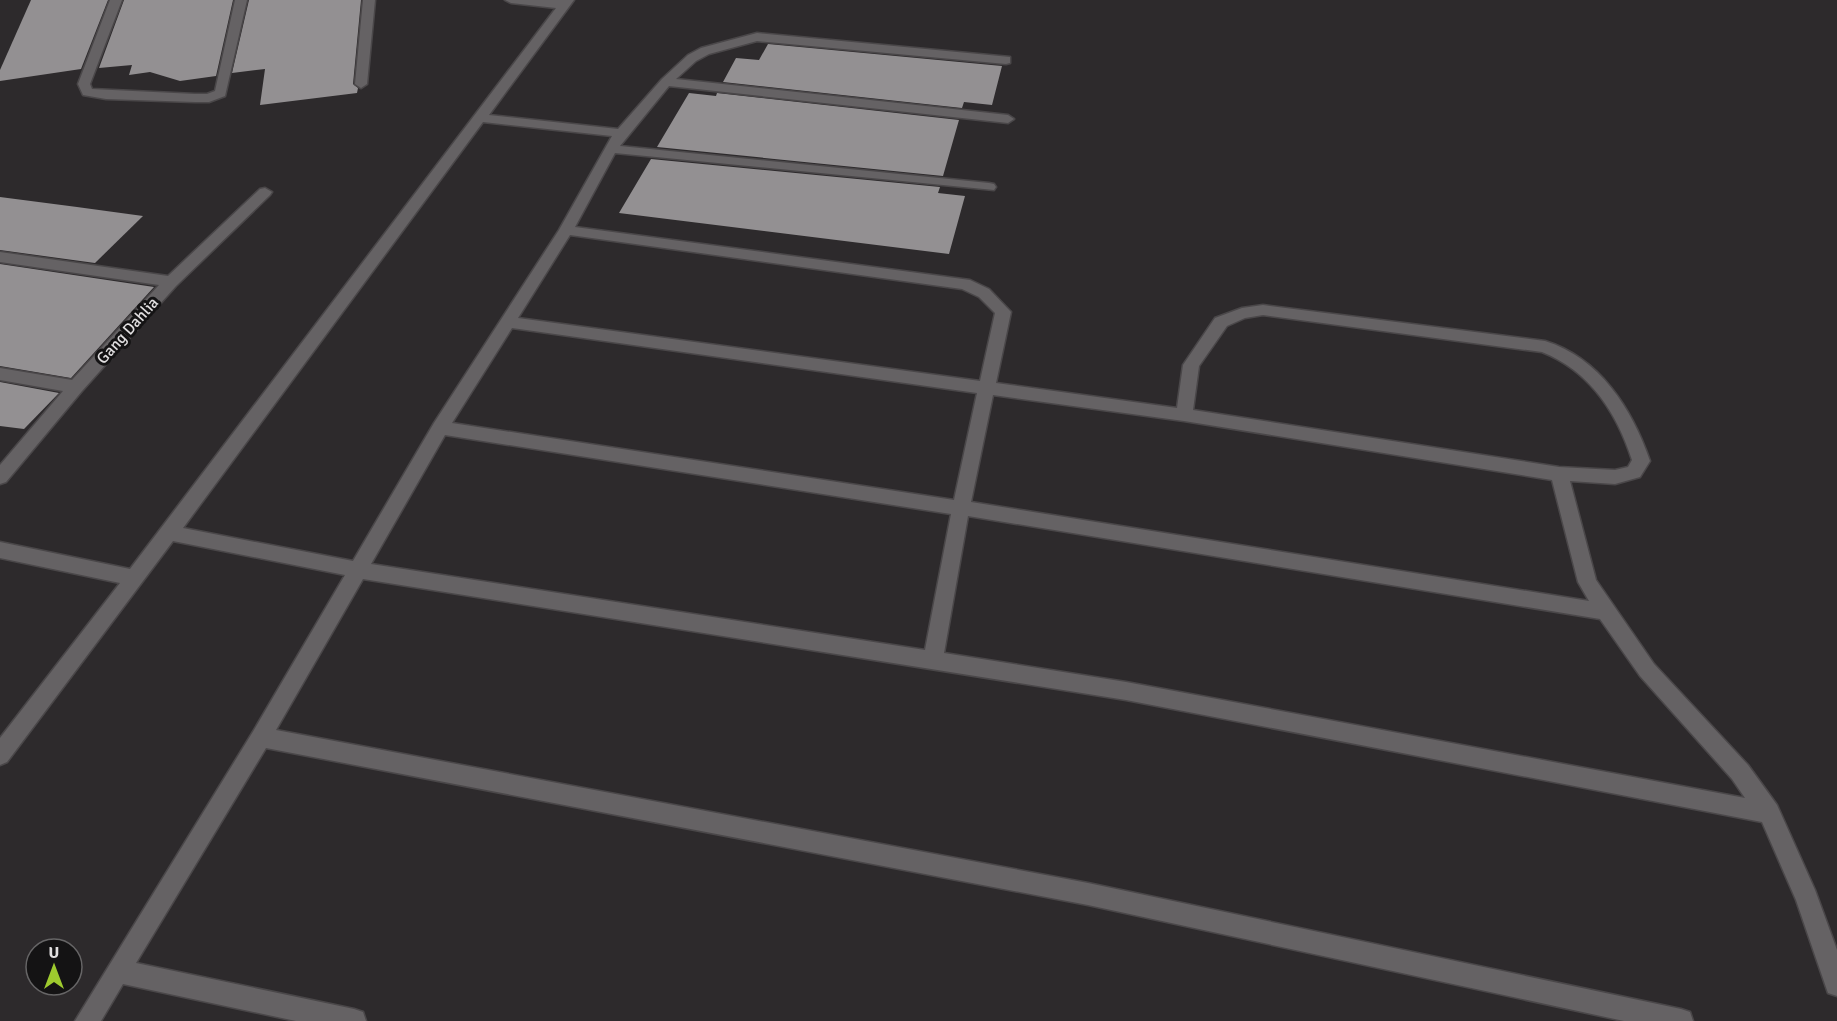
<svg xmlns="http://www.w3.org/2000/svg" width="1837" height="1021" font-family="Signika,sans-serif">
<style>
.building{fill:#939092}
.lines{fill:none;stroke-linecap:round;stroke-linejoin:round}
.street-casing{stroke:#4a4749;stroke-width:3}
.street{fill:#656264;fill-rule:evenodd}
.labels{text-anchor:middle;stroke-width:6;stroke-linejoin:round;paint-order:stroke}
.street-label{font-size:16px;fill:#e1dfe0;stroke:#141314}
</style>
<rect width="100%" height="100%" fill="#2d2a2c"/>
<g class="building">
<polygon points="31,0 108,0 81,69 0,81 0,70"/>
<polygon points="124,0 233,0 216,76 180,81 150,72 129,75 132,65 99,68"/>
<polygon points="249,0 361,0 353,84 358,88 357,93 260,105 265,69 232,73"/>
<polygon points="768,44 1002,66 992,105 964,102 962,108 723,82 736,58 759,60"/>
<polygon points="689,93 716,96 717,93 959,120 943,176 657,147"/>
<polygon points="651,159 940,187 938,193 965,196 949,254 619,213"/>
<polygon points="0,197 77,207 143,216 95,263 0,250"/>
<polygon points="0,264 154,287 71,378 0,366"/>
<polygon points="0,382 59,393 24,429 0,426"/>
</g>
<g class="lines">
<g class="street-casing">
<g id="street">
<polygon points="110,0 122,0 90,84 92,89 195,94 207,94 215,91 235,0 247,0 225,96 209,102 195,102 106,99 83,95 78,84"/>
<polygon points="363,0 375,0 367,84 361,88 355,84"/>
<path d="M505 0H574L489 115 618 129 662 79 688 55 701 48 757 33 1010 57V63L1006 64 757 41 709 54 696 61 676 79 1008 115 1014 119 1008 123 669 86 620 146 989 183 994 184 996 187 994 190 615 153 575 227 970 280 989 289 1011 312 996 383 1177 408 1183 365 1215 318 1242 308 1263 305 1545 341C1600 358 1632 409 1650 461L1640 477 1615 484 1570 481 1596 580 1654 664 1748 765 1777 805 1815 890 1837 950V996L1828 993 1796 900 1762 822 1126 700 363 579 276 730 1088 883 1681 1009 1690 1012 1693 1021H1624L1088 905 266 748 136 963 354 1009 363 1012 366 1021H296L123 984 101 1021H75L254 730 345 575 173 541 7 762 0 765V738L120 583 0 558V542L130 569 556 8 511 3ZM483 122 612 136 559 230 434 423 353 561 183 528ZM570 235 962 289 979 297 995 313 980 381 518 318ZM1263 315 1542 352C1590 371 1617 413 1632 460L1628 467 1615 470 1559 467 1193 410 1199 366 1227 326 1245 318ZM512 328 977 393 954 500 452 423ZM993 395 1184 421 1552 480 1578 582 1589 601 971 502ZM445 435 951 514 925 650 371 564ZM968 516 1600 619 1640 676 1732 779 1745 798 1126 682 944 653Z"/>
<polygon points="265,188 272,192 270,195 176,286 82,391 6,482 0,484 0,465 63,391 0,380 0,368 72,380 159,285 0,262 0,252 168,276 260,189"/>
</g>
</g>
<use href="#street" class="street"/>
</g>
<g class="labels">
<g class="street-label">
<text transform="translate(127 330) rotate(-48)" y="6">Gang Dahlia</text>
</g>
</g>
<g transform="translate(54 967)"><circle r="28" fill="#141314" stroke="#666566" stroke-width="1.5"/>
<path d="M0-4.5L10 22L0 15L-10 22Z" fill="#9eca2e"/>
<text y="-9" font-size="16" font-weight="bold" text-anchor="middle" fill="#e1dfe0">U</text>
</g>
</svg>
